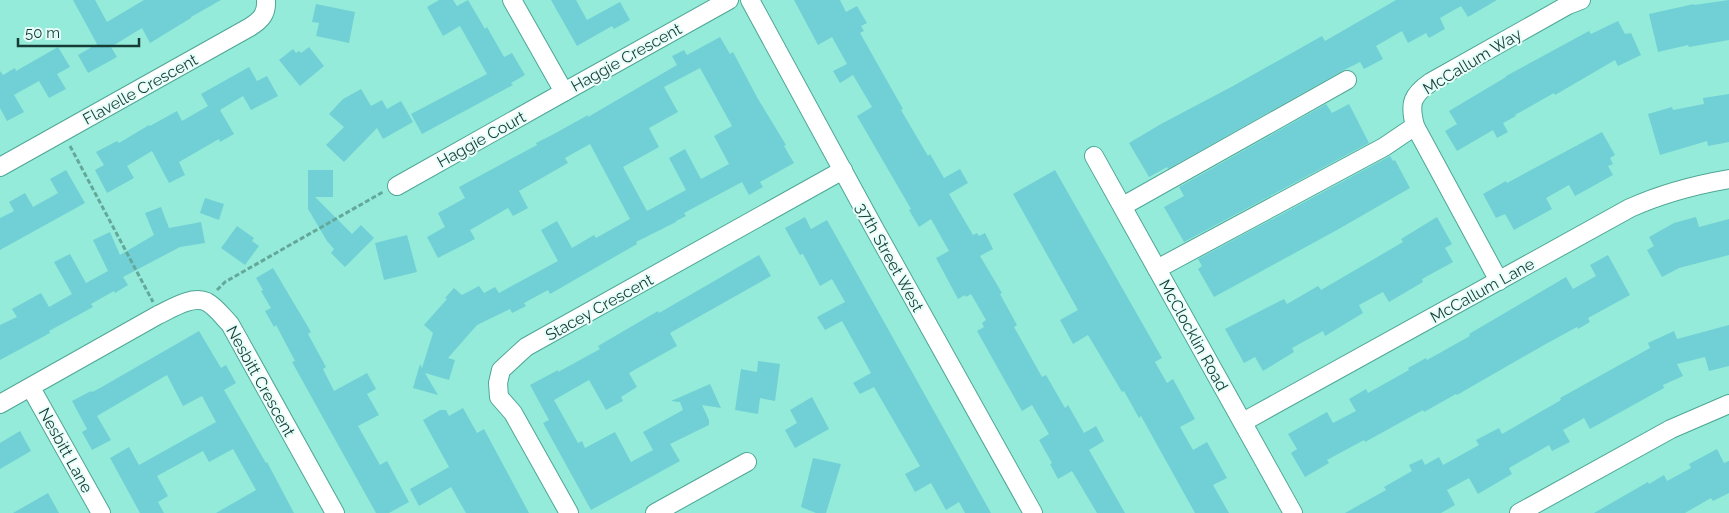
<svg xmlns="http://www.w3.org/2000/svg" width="1729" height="513" font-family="Raleway,sans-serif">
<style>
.building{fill:#70d0d5;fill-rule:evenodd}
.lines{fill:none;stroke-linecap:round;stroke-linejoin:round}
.minor-casing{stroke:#4fa696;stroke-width:20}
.path{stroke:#64a89a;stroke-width:3;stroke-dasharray:5 2.5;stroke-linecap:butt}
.minor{stroke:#fff;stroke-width:18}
.labels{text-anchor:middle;stroke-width:4;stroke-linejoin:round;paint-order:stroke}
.street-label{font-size:16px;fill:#173c35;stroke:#e6fef9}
</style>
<rect width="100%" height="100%" fill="#94ebd9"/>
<g class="building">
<polygon points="73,0 95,0 107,22 144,0 221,0 191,17 191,18 150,43 142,28 111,47 117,57 88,73 78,55 97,44"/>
<polygon points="439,0 453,0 457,6 468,0 485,29 487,27 504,57 512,53 525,75 511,83 513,85 422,134 411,114 487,74 460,26 443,36 427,7"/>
<polygon points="551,0 576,0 587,20 620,2 630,20 614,29 612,26 577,46"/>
<polygon points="794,0 840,0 846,12 857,6 867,23 861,26 864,31 860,33 903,109 901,110 928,156 930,154 944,178 960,169 968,183 949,194 973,235 977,233 979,236 985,233 993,249 980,256 1002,293 1000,294 1017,325 1014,327 1042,377 1046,375 1065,408 1068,405 1084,433 1096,426 1104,441 1089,450 1125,513 1097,513 1072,471 1058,479 1050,464 1052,463 1039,440 1049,434 1032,405 1022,411 977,331 984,327 982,323 986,320 971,294 966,297 965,295 958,299 936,258 949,251 931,219 919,227 909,210 911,209 857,116 872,107 853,75 840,83 833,71 847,64 832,37 818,45"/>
<polygon points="1396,0 1497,0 1468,17 1461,6 1440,18 1445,29 1429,38 1426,33 1408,43 1402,31 1376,46 1383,59 1364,69 1360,62 1342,71 1168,169 1167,167 1149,177 1129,143 1161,124 1233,86 1322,36 1325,41"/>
<polygon points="1729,0 1729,40 1689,47 1688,45 1658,52 1649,14 1694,4 1694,5"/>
<polygon points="316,4 355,12 349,43 316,36 319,23 312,22"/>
<polygon points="1618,21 1625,34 1631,33 1641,55 1618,66 1615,60 1555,95 1554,93 1515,115 1516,116 1503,123 1508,132 1497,138 1493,130 1457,151 1445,131 1457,124 1449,111 1506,77 1506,76 1589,31 1591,34"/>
<path d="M720 37 730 54 733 52 758 99 786 145 784 146 794 163 760 182 763 187 749 195 742 182 684 213 686 216 676 221V222L636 242 637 244 550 294 548 290 524 303 526 306 512 313 510 309 477 325 448 358 455 360 449 380 425 373 438 395 413 388 420 364 422 368 433 333 424 325 447 299 445 298 454 288 462 295 479 286 484 293 495 287 499 293 558 261 541 230 557 221 572 248 594 235 596 238 630 219 590 144 565 158 568 163 519 191 528 208 513 216 508 208 470 230 475 239 438 258 427 237 445 227 438 213 465 198 459 187 537 145 536 143 552 135 588 115V117L677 65 672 56 684 50 687 55ZM700 68 732 126 714 136 729 164 701 179 685 149 669 158 686 190 647 211 623 167 659 147 649 128 678 112 664 87Z"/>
<polygon points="58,47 70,67 57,74 66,89 49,98 39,81 14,95 24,112 7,121 0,108 0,71 3,75 15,68 16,71"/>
<polygon points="309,47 324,66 300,86 279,60 293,49 296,53 299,51 301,53"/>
<polygon points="249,67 257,81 267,76 278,96 251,110 243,96 220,110 234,134 220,142 219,139 179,162 185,175 169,183 152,151 127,166 134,178 107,193 95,170 104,165 96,152 117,141 119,143 149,125 150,126 177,111 182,121 208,106 201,94"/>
<polygon points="361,89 371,106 382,100 387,109 401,101 413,122 383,139 377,128 344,162 326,145 344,127 329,114 343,99"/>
<polygon points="1729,94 1729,142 1708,146 1707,141 1660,155 1648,114 1672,107 1673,110 1704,104 1703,98"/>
<polygon points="1326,104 1332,113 1349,104 1369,143 1184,242 1164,207 1184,196 1179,187"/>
<polygon points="1602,132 1615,155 1610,158 1613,164 1608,166 1613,175 1575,196 1569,185 1546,198 1552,209 1514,230 1505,214 1496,218 1483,194 1506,181 1507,183"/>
<polygon points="1390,156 1393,161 1395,160 1410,188 1337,230 1214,297 1198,269 1202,266 1198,259"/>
<polygon points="66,170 85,203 0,250 0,218 14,211 9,202 25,193 33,207 58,193 50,179"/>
<polygon points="308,170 333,170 333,197 315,197 352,234 361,225 374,238 345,267 331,253 334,249 327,241 308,209"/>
<polygon points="1055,170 1162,358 1155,362 1167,383 1173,379 1195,419 1180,427 1193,450 1207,442 1227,478 1213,485 1229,513 1195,513 1141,416 1139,418 1124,391 1122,392 1088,335 1073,344 1060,320 1078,310 1013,194"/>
<polygon points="205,198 224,204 219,220 200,213"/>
<polygon points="161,207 169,228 201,222 205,243 180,247 123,277 128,285 115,293 114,291 91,304 93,307 49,331 50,333 0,360 0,325 17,317 12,309 41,293 49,307 72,294 54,262 70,254 86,283 108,271 93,240 110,232 120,255 154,235 145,213"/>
<polygon points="805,217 811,229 827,220 991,513 965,513 959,502 946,510 931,483 915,492 905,474 920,466 874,387 860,394 853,383 871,373 842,321 825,330 817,317 845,302 832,279 820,286 803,254 800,255 785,228"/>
<polygon points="1437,217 1452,244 1445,248 1453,262 1422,279 1423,282 1389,302 1383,292 1359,305 1363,313 1325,336 1323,331 1292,348 1294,352 1263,371 1255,357 1244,363 1225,329 1284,299 1287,304 1318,286 1321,290 1403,242 1401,239"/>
<polygon points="1696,217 1699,227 1729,219 1729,255 1679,268 1662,277 1647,250 1654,246 1649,237 1674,223"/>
<polygon points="237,226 254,238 252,241 259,246 245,265 221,248"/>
<polygon points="407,235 417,272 384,280 375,243"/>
<polygon points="759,255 771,276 670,333 677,346 629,373 637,387 621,397 623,401 606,410 589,380 554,400 578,443 582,441 585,448 615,432 631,462 653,450 643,432 683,410 680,402 671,401 710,384 721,408 702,405 709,420 709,425 670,444 680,461 591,510 543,423 549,420 530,385 558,370 558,372 600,349 598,346 627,329 658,311 659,313"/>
<polygon points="1608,255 1630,295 1588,318 1590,322 1578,329 1577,327 1544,345 1457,395 1456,394 1424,412 1423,410 1365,442 1364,440 1327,460 1329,463 1305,477 1291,453 1297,449 1288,434 1327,412 1333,423 1356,411 1349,399 1366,389 1368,393 1409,370 1408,368 1426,358 1427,360 1470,336 1469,334 1566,277 1573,289 1596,276 1590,265"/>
<polygon points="273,268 311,332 308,334 326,367 323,369 334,391 367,373 376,389 367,394 379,415 358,426 380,465 387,461 409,502 389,513 376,513 292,362 295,361 276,325 274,327 265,311 271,308 261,291 263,290 256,278"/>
<polygon points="1729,325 1729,366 1709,371 1705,357 1677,364 1683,376 1663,385 1664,388 1590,429 1584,418 1563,430 1570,442 1552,451 1549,445 1509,468 1512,474 1478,494 1469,478 1447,490 1455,505 1441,513 1345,513 1386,490 1384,487 1412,471 1409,465 1422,459 1425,465 1439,457 1443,465 1479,445 1476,440 1499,428 1502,434 1561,400 1560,398 1650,348 1648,343 1674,331 1677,339"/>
<polygon points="199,331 221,368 226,365 236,383 224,390 266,463 267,462 294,513 216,513 256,490 233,449 209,462 203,451 157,476 168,496 158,502 164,513 140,513 110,458 129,447 139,465 216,422 202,396 183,406 167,375 97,416 111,440 92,450 82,432 87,429 72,401 91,391 92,392 100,388"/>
<polygon points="758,361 780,364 775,401 760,398 758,414 735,410 741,369 757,372"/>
<polygon points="812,397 829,429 795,448 785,430 797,423 790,410"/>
<polygon points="463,408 477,433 484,429 529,513 466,513 451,487 419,506 410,489 449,467 423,420 440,410 446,410 449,416"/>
<polygon points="20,431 31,451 0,469 0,443"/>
<polygon points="1717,449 1724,463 1729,461 1729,493 1713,501 1711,498 1685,513 1594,513 1648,482 1649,484 1664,475 1667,481 1691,468 1689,464"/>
<polygon points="813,458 841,464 826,513 816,513 801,507"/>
<polygon points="48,493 59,513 13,513"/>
</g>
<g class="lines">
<g class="minor-casing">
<g id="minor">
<polyline points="512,0 564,92 729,0"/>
<polyline points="750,0 873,226 1033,513"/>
<polyline points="1094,156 1293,513"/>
<path d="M0 167 250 27C261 20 267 14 266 0"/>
<polyline points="397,186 564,92"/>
<polyline points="1123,206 1347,80"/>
<polyline points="1157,269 1384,147 1415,126"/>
<path d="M1499 281 1415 126C1409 103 1412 95 1431 82L1568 5 1581 0"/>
<polyline points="31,388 101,513"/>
<path d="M0 404 158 315C171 309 192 295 207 302 216 307 223 317 230 324L335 513"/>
<path d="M1243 422 1630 208C1663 193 1694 185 1729 179"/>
<polyline points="569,513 513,413 499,397 498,383 501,370 526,347 843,170"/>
<polyline points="655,513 747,462"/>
<polyline points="1519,513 1671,429 1729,404"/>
</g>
</g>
<g class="path">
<polyline points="70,146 153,302"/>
<polyline points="217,290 225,282 383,192"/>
</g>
<use href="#minor" class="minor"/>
</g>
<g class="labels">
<g class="street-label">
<text transform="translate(626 57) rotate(-29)" y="6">Haggie Crescent</text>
<text transform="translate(1472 61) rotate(-31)" y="6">McCallum Way</text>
<text transform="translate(140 89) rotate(-29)" y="6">Flavelle Crescent</text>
<text transform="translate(481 139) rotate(-29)" y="6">Haggie Court</text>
<text transform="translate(890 257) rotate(61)" y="6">37th Street West</text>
<text transform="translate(1482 290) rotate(-29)" y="6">McCallum Lane</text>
<text transform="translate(599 307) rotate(-29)" y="6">Stacey Crescent</text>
<text transform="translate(1194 335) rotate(61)" y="6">McClocklin Road</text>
<text transform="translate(261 381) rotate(61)" y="6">Nesbitt Crescent</text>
<text transform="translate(66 450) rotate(61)" y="6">Nesbitt Lane</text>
</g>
</g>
<path d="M18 38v8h121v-8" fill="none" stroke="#173c35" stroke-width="2.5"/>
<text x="25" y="38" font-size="15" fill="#173c35" stroke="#e6fef9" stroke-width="4" paint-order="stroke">50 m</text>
</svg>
